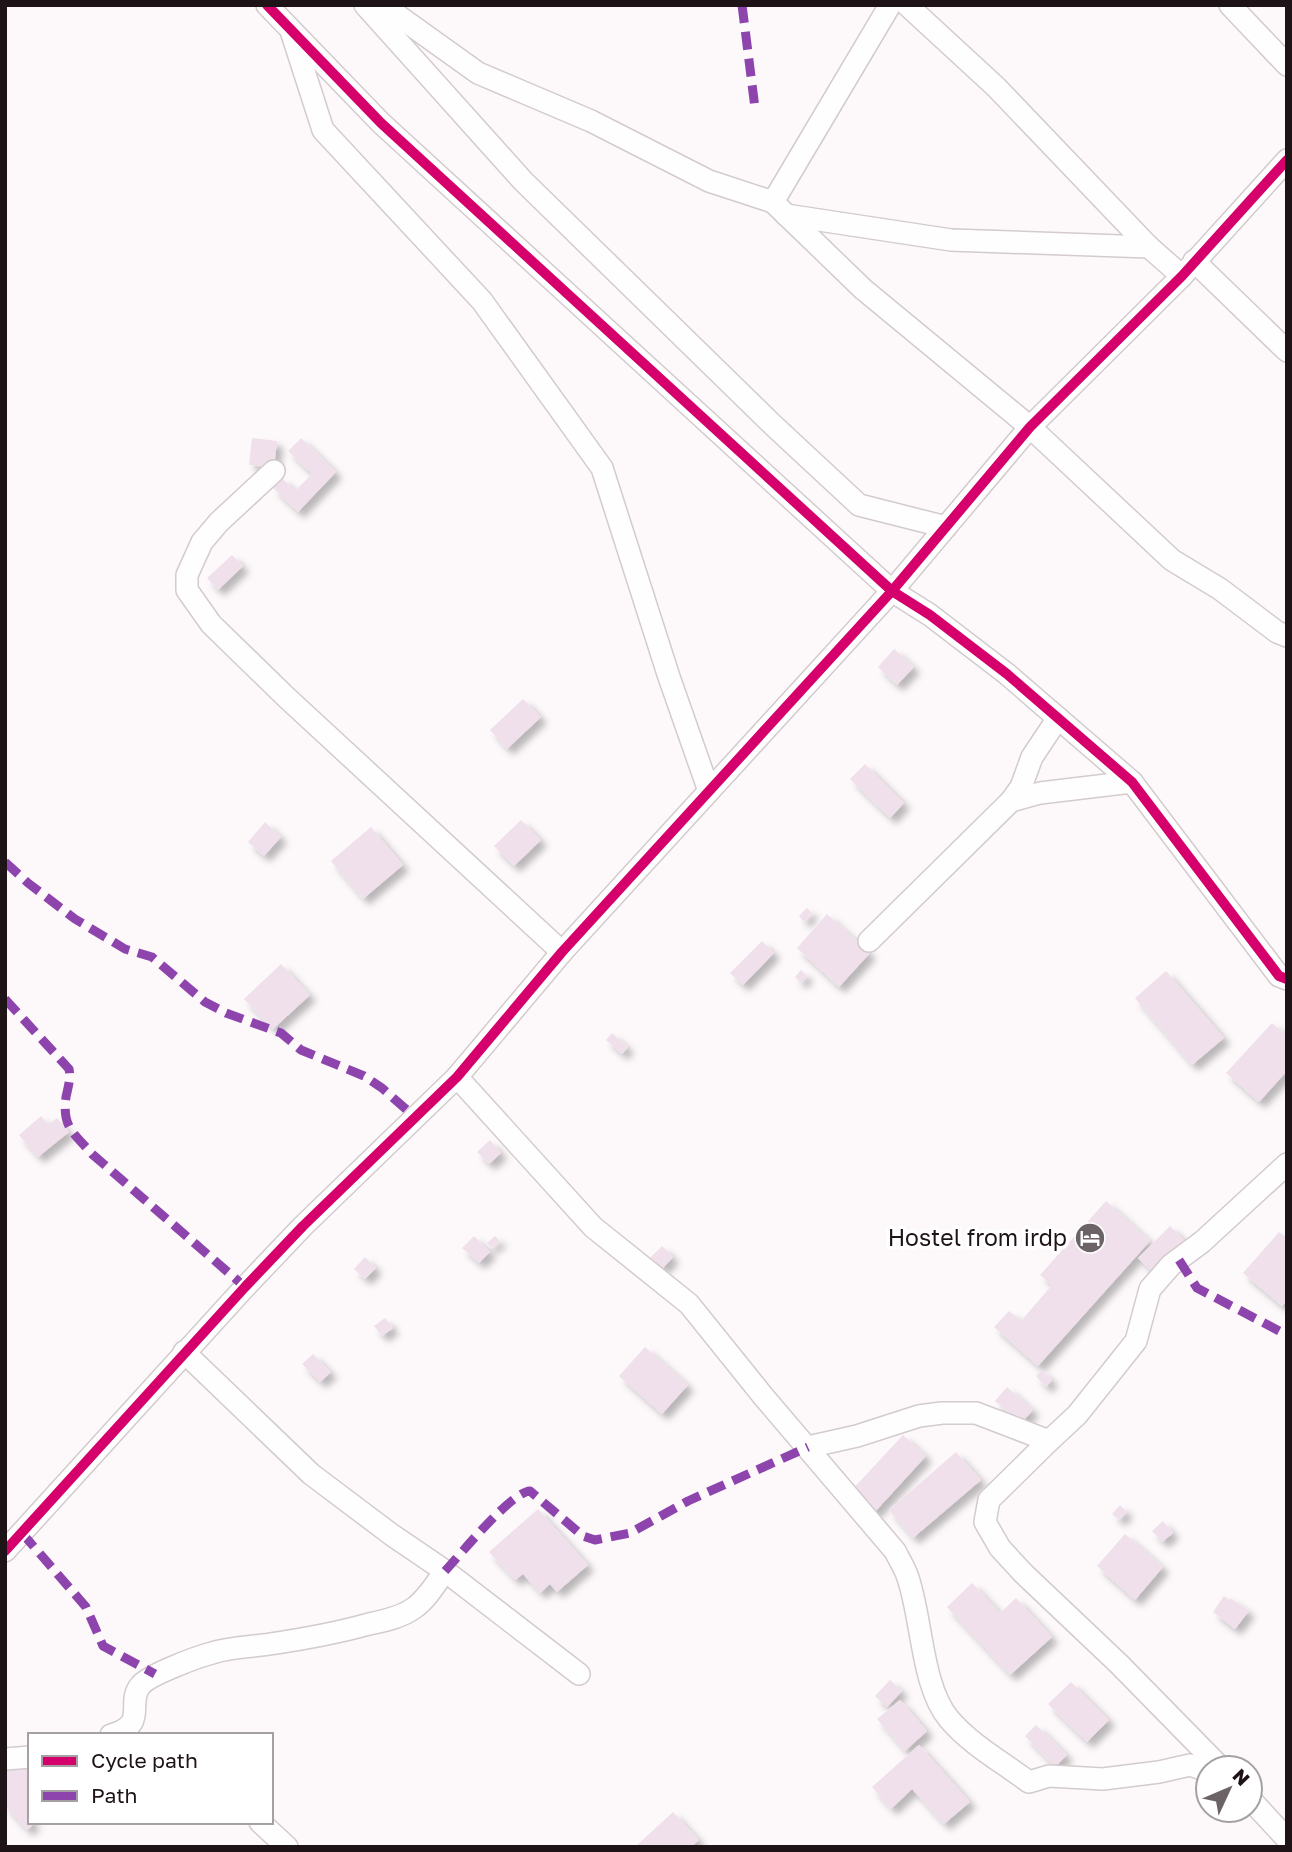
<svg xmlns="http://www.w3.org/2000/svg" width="1292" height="1852" font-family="'Golos Text',sans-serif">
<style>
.building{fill:#efe0eb;filter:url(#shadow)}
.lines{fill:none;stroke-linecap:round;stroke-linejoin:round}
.street-casing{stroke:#d3cbcd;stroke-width:24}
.street{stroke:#fffefe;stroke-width:21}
.quiet{stroke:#8e44ad;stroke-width:9;stroke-dasharray:18 9;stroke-linecap:butt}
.cycleway-casing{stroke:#fff;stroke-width:15}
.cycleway{stroke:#d6006c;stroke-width:10}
.labels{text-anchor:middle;stroke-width:7;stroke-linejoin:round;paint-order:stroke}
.poi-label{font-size:23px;fill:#1e1317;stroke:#fff;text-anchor:end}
</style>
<defs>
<filter id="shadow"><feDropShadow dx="6" dy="6" stdDeviation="3.5" flood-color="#0004"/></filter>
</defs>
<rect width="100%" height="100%" fill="#fdf8fa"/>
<g class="building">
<polygon points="252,438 277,441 274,468 249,465"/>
<polygon points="301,438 336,472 298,512 273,488 282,478 295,491 312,474 288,451"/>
<polygon points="232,555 243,566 218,590 207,578"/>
<polygon points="894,649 914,667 897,685 878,667"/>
<polygon points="523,699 541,717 507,749 490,730"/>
<polygon points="865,764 904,803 890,818 850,779"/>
<polygon points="521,820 541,840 514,866 494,846"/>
<polygon points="265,822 281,837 264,856 248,842"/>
<polygon points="371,827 403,865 363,899 331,861"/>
<polygon points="807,908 812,913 804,922 799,916"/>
<polygon points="827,914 870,953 839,987 797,948"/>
<polygon points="762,941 774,953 743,985 730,973"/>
<polygon points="281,964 310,995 273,1029 244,999"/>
<polygon points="801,970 807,976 801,983 795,977"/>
<polygon points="1166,971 1224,1038 1192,1065 1135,998"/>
<polygon points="1272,1023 1287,1036 1287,1071 1259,1102 1226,1073"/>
<polygon points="612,1033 628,1047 622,1054 606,1040"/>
<polygon points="41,1116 48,1125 57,1118 69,1132 38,1157 19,1135"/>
<polygon points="490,1140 501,1153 489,1164 477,1152"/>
<polygon points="1106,1201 1150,1241 1038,1366 994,1327 1009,1311 1021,1321 1052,1285 1040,1275"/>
<polygon points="1170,1226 1185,1241 1153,1273 1138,1258"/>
<polygon points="1279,1232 1287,1238 1287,1301 1282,1306 1243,1273"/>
<polygon points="474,1236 490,1252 479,1263 462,1248"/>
<polygon points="495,1236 500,1241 491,1248 487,1243"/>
<polygon points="662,1246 673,1257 662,1269 650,1258"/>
<polygon points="365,1257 376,1268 365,1279 354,1269"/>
<polygon points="385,1318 393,1328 382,1336 374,1326"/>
<polygon points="645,1347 688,1385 662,1414 619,1376"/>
<polygon points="313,1354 331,1372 320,1382 302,1364"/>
<polygon points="1042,1370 1052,1380 1046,1387 1036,1376"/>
<polygon points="1007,1387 1033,1410 1021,1423 995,1401"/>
<polygon points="903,1435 926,1456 873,1514 850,1492"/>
<polygon points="956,1452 981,1480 913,1538 889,1510"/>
<polygon points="1120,1505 1127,1512 1119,1520 1112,1514"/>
<polygon points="538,1509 588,1565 557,1592 550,1584 540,1593 523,1574 515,1580 489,1552"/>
<polygon points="1163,1521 1173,1533 1162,1542 1152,1531"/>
<polygon points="1125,1534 1163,1567 1135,1600 1097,1566"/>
<polygon points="972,1583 1000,1613 1016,1598 1052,1637 1010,1675 947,1607"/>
<polygon points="1224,1596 1229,1600 1230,1598 1249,1611 1235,1629 1213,1612"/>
<polygon points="890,1680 902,1691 887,1707 875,1696"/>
<polygon points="1071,1682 1109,1720 1087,1742 1048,1704"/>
<polygon points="900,1700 927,1731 905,1751 877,1719"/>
<polygon points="1036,1725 1067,1755 1055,1767 1025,1736"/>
<polygon points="919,1745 970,1802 944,1824 912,1789 891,1809 872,1787"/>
<polygon points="28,1763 30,1822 36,1822 27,1830 5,1806 5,1770 13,1764 19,1771"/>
<polygon points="673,1812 699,1840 691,1847 635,1847"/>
</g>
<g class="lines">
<g class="street-casing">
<g id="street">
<polyline points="267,5 381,123 892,591 930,615 1007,674 1132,782 1279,976 1287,979"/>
<polyline points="365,5 523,181 774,426 859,505 946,527"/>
<polyline points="383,5 478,73 591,121 709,181 773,202 890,5"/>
<polyline points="907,5 996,87 1149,247 1182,276"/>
<polyline points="1230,5 1287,65"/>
<polyline points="292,34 323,130 482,301 602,468 669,677 709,791"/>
<polyline points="773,202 863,289 1030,427 1172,560 1220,589 1277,632 1287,636"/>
<polyline points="786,215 951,240 1149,247"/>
<polyline points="1194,261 1287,351"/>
<polyline points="274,471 219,522 202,542 187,575 187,590 211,624 286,697 562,952"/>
<polyline points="1011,801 1040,793 1132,782"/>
<polyline points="869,941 1011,801 1021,787 1032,757 1058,718"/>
<path d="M457 1077 593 1227 689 1304 763 1396 895 1551C899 1559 904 1567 907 1575 922 1615 921 1686 949 1719 970 1744 1002 1762 1029 1782L1049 1776 1103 1779 1159 1772 1190 1765 1208 1771"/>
<polyline points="184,1352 311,1474 392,1535 445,1571 579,1674"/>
<polyline points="1049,1441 989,1500 985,1522 1000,1548 1023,1573 1119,1664 1221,1768"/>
<polyline points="808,1447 857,1436 919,1416 942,1413 976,1413 1049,1441 1077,1415 1136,1341 1150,1289 1171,1265 1202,1242 1287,1164"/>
<polyline points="5,1551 245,1287 303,1226 457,1077 562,952 892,591 1030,427 1182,276 1287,160"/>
<path d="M111 1735C149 1724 126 1704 140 1686 148 1675 197 1657 212 1653 230 1647 251 1647 270 1644 304 1639 337 1633 369 1624 384 1621 402 1617 414 1608 427 1599 436 1583 445 1571"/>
<polyline points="5,1759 30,1757"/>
<polyline points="1250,1799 1287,1839"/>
<polyline points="260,1822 287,1847"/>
</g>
</g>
<use href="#street" class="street"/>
<g class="quiet">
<polyline points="742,5 755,108"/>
<polyline points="5,862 28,883 75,919 125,949 152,957 205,1002 226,1013 281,1033 301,1050 364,1076 382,1088 417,1119"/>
<path d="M5 999 69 1069C71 1079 68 1087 66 1097 62 1127 73 1132 92 1154L245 1287"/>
<polyline points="1179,1260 1197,1288 1287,1335"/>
<polyline points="22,1533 86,1607 103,1646 155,1674"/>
<path d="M445 1571C460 1555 511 1492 530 1491L583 1536 595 1540 630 1533 688 1501 808 1447"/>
</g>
<g class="cycleway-casing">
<g id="cycleway">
<polyline points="267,5 381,123 892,591 930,615 1007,674 1132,782 1279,976 1287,979"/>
<polyline points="5,1551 245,1287 303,1226 457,1077 562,952 892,591 1030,427 1182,276 1287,160"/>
</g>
</g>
<use href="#cycleway" class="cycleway"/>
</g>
<defs>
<g id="hotel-disc" transform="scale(1.575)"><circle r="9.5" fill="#6c6366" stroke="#fff"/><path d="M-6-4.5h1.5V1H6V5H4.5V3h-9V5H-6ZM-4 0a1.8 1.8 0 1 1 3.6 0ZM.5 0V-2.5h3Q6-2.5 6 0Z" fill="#fff"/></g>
</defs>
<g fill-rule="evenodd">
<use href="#hotel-disc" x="1090" y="1238"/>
</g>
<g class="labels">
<g class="poi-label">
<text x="1067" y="1246">Hostel from irdp</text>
</g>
</g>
<rect width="1292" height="1852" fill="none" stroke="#1e1317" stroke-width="14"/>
<rect x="28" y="1733" width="245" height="91" fill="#ffffff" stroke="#a5a1a2" stroke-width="2"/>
<rect x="42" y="1756" width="35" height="10" fill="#d6006c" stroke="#a5a1a2" stroke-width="2"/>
<text x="91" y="1768" font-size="21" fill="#1e1317">Cycle path</text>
<rect x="42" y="1791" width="35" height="10" fill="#8e44ad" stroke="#a5a1a2" stroke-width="2"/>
<text x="91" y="1803" font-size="21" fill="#1e1317">Path</text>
<g transform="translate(1229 1789) rotate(46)"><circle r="33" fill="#ffffff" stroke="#a5a1a2" stroke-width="2"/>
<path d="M0-5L12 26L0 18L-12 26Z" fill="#6c6366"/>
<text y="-10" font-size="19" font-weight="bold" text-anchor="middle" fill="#1e1317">N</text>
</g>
</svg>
